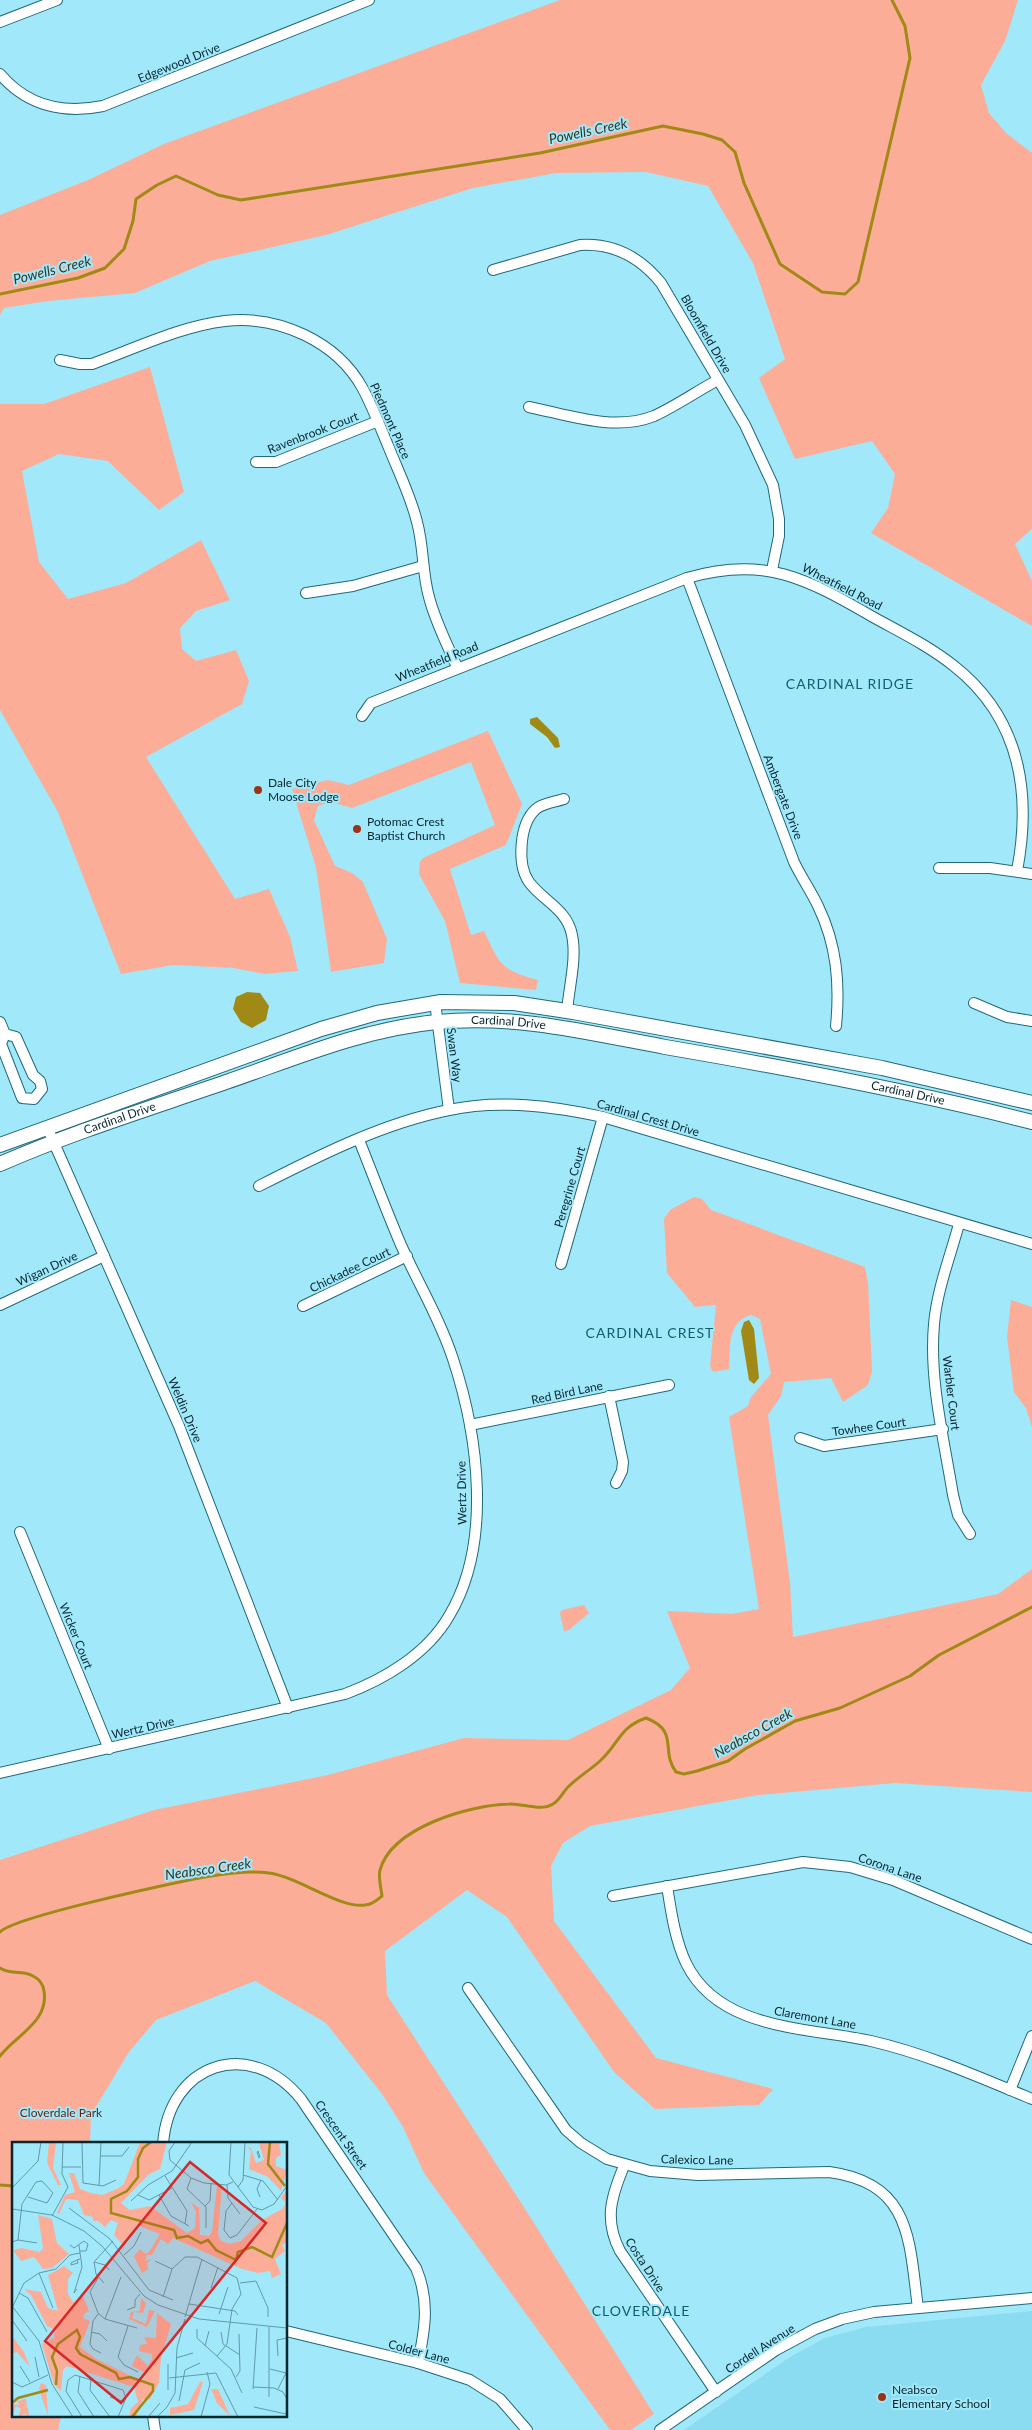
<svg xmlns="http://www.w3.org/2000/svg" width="1032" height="2430" font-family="Lato,sans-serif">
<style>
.built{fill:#8bdcf1}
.green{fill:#fcad97}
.water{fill:#a18916}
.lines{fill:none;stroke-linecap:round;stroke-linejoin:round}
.stream{stroke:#a18916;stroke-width:3}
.minor-casing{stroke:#1f697a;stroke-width:12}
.secondary-casing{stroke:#1f697a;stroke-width:16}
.minor{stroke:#fff;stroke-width:10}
.secondary{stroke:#fff;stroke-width:14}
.poi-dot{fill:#9b3316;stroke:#a1e8fb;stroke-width:2}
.labels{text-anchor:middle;stroke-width:4;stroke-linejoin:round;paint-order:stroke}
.street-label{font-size:12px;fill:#07262d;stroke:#a1e8fb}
.poi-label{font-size:12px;fill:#07262d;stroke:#a1e8fb;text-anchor:start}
.park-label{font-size:12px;fill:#6a1f09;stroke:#a1e8fb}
.water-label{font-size:14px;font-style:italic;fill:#3a341e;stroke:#a1e8fb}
.neighbourhood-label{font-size:14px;letter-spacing:1px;fill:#0f5f70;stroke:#a1e8fb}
.inset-river{fill:none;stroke:#a18916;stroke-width:2.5}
.inset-road{fill:none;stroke:#639aa9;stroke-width:1}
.view{fill:#d62828;fill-opacity:0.15;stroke:#d62828;stroke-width:2.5}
.inset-edge{fill:none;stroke:#07262d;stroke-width:2.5}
</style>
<rect width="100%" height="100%" fill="#a1e8fb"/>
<polygon class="built" points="1032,2311 1032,2430 684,2430 790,2357 825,2338 866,2327"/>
<g class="green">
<polygon points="560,0 1018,0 1005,41 981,85 989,113 1006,133 1032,153 1032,529 1015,544 1032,581 1032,626 871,533 888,508 895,474 872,441 795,459 759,378 785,359 753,263 708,186 646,172 556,173 473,188 326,235 210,261 135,293 48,301 4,308 0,315 0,215 88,180 164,144"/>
<polygon points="150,367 184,492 159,510 108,461 59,454 22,471 39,562 68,599 126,583 201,540 230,600 196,611 180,628 182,649 196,661 236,650 249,681 242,704 146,757 235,899 269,889 290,937 298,971 265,974 233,968 173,965 121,974 58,812 0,710 0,404 44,404"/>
<path d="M488 731 522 804 506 845 450 869 471 935 484 931C500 964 500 970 538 980L536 990 460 983 445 921 419 874 420 862 423 858 495 825 471 762 352 808 331 802 318 806 314 820 335 866 352 873 363 882 387 939 384 963 331 972 316 867 292 789 328 780 349 785Z"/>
<path d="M694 1197 702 1199 711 1210 865 1267 868 1282 872 1371 868 1385 843 1402 831 1378 784 1382 781 1396 768 1415 790 1583 793 1637 998 1594 1032 1569V1792L895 1783 758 1795 590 1826 563 1843 551 1866 554 1921 656 2058 773 2089 759 2105 655 2109 614 2072 507 1917 467 1890 385 1951 387 1995 520 2201 654 2414 631 2430H610L424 2173 403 2127 382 2094 326 2023 255 1981 156 2020 129 2052 91 2115 90 2144H14V2416H61L58 2430H0V1860L154 1810 328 1775 464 1738 568 1740 671 1690 690 1668 667 1611 732 1614 759 1609 729 1417 748 1406 751 1397 771 1374 760 1319 751 1315C726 1322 731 1348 729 1369L713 1372 710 1366 716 1305 695 1307 667 1273 664 1219 670 1210Z"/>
<polygon points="1011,1300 1032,1307 1032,1427 1026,1408 1014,1392 1007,1337"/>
<polygon points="584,1605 589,1613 569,1630 564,1631 560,1613 562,1610"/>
</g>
<g class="water">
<polygon points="537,717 558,738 560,747 555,748 547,737 530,724 530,719"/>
<polygon points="247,992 260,993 269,1006 266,1020 252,1028 241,1022 233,1009 236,997"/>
<polygon points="749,1320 754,1329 759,1378 754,1384 749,1380 741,1331 744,1322"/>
</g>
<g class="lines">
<g class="stream">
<polyline points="0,294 78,278 105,268 124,249 133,221 136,199 157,185 176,176 218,195 241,200 540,153 663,126 703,134 722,140 735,152 744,183 780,264 822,292 845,294 858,282 910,58 905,26 892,0"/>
<path d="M0 1932C14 1917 165 1885 194 1879 217 1875 245 1870 269 1873 299 1877 340 1909 365 1905 372 1905 377 1900 382 1896 381 1888 378 1877 380 1870 392 1827 470 1805 509 1804 522 1803 541 1812 553 1804 559 1801 563 1792 568 1787 578 1777 590 1770 600 1761 620 1743 618 1728 646 1718 680 1731 660 1751 676 1772L684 1774 697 1771 728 1761 745 1749 795 1721 840 1708 910 1676 939 1655 1032 1607"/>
<path d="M0 1968C13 1976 22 1969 33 1976 39 1979 43 1984 44 1991 49 2022 16 2035 0 2056"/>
<polyline points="0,2185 14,2186"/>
</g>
<g class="minor-casing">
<g id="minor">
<polyline points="0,22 57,0"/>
<path d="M0 74C27 106 64 114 103 106L369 0"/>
<path d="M493 270 580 245C613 243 640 257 661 283L745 425 773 485 779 519V536L772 570"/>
<path d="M60 360 80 364H92C134 349 181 326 225 321 278 315 337 341 363 389 373 408 381 429 389 448 399 473 411 497 417 522 424 547 422 573 429 597 435 621 447 644 457 667"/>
<path d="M529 407C569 415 614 432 654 416 676 406 697 391 718 380"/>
<polyline points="256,462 276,462 378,421"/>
<path d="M687 578 794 862C801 877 811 891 818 906 837 945 840 984 836 1026"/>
<polyline points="306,593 353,586 423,566"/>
<path d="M362 716 371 703 687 578C765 555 807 579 873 617 900 632 929 646 954 666 1020 718 1032 792 1017 871"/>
<path d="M564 799C555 802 543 803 536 809 519 824 517 865 529 882 543 901 567 909 572 935 577 958 569 987 567 1011"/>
<polyline points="939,868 990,868 1032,874"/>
<polyline points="435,1002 449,1110"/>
<polyline points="974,1003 1007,1017 1032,1021"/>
<polyline points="0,1022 5,1034 1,1044 22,1098 34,1099 42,1089 40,1081 33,1075 16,1037 5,1034"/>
<polyline points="47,1127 179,1426 288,1708"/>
<path d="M259 1186C318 1156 383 1123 449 1110 499 1099 553 1106 603 1117L1032 1244"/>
<path d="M959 1224C950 1257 937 1290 934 1324 929 1381 944 1439 953 1495L958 1515 970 1534"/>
<polyline points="561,1264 603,1117"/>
<polyline points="0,1305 104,1256"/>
<polyline points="303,1306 407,1256"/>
<polyline points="609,1396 623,1462 622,1471 616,1483"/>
<polyline points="470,1425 669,1385"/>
<polyline points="800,1438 824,1446 943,1429"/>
<polyline points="20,1532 109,1749"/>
<path d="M0 1773 345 1694C385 1679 427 1654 449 1616 493 1543 478 1435 453 1359 440 1319 418 1283 401 1245 386 1210 373 1175 359 1140"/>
<path d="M667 1886C671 1911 675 1940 686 1963 719 2031 808 2027 871 2041 927 2054 979 2077 1032 2099"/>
<polyline points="613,1896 803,1862 850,1867 893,1880 1032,1939"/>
<path d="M468 1988 566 2130 581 2143 607 2159 650 2171 698 2175 829 2172C912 2183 909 2241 918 2308"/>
<polyline points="1010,2090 1032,2036"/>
<path d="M163 2144C169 2063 250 2036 301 2099L416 2268C430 2301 425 2329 418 2363"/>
<path d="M624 2166C611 2197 604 2220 620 2251L716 2392"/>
<polyline points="286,2331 418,2363 470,2380 500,2399 527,2430"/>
<polyline points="153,2416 155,2430"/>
<polyline points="660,2430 776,2350 815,2329 842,2319 874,2312 1032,2298"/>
</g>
</g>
<g class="secondary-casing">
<g id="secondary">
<polyline points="0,1145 321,1029 377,1013 441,1002 514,1003 573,1012 882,1068 1032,1103"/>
<path id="s1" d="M0 1164C73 1132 151 1108 226 1082 296 1058 363 1029 437 1022 514 1014 590 1033 665 1047 788 1068 911 1091 1032 1122"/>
</g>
</g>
<use href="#minor" class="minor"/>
<use href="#secondary" class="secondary"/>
</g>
<g class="poi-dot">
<circle cx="258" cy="790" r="5"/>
<circle cx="357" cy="829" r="5"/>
<circle cx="882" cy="2397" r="5"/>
</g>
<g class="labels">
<g class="street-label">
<text transform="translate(179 63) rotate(-22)" y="4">Edgewood Drive</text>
<text transform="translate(706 334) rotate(60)" y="4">Bloomfield Drive</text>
<text transform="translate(390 421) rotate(66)" y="4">Piedmont Place</text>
<text transform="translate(313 433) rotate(-21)" y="4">Ravenbrook Court</text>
<text transform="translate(842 587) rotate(27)" y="4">Wheatfield Road</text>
<text transform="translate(437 662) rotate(-22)" y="4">Wheatfield Road</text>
<text transform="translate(783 797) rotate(69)" y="4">Ambergate Drive</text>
<text dy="4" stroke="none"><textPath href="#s1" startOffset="532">Cardinal Drive</textPath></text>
<text transform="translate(454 1055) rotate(83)" y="4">Swan Way</text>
<text dy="4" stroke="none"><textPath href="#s1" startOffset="938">Cardinal Drive</textPath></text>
<text transform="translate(648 1118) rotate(16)" y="4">Cardinal Crest Drive</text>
<text dy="4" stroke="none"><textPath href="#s1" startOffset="128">Cardinal Drive</textPath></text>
<text transform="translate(570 1187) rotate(-74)" y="4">Peregrine Court</text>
<text transform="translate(47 1269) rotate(-25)" y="4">Wigan Drive</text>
<text transform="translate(350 1270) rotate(-26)" y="4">Chickadee Court</text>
<text transform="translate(567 1393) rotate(-12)" y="4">Red Bird Lane</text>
<text transform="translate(951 1393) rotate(83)" y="4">Warbler Court</text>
<text transform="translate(185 1410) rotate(67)" y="4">Weldin Drive</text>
<text transform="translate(869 1427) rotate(-8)" y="4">Towhee Court</text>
<text transform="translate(462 1493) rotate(-91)" y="4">Wertz Drive</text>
<text transform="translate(76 1636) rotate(68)" y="4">Wicker Court</text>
<text transform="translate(143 1728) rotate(-13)" y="4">Wertz Drive</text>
<text transform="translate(890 1868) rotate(19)" y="4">Corona Lane</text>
<text transform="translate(815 2018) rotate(10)" y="4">Claremont Lane</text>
<text transform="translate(341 2135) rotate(55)" y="4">Crescent Street</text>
<text transform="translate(697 2160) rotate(1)" y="4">Calexico Lane</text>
<text transform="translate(645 2265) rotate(57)" y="4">Costa Drive</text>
<text transform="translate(760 2349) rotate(-33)" y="4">Cordell Avenue</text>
<text transform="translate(419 2352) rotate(15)" y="4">Colder Lane</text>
</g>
<g class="poi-label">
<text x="268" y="787">Dale City<tspan x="268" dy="14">Moose Lodge</tspan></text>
<text x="367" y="826">Potomac Crest<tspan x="367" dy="14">Baptist Church</tspan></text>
<text x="892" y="2394">Neabsco<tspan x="892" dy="14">Elementary School</tspan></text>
</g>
<g class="park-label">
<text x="61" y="2117">Cloverdale Park</text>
</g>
<g class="water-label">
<text transform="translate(588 131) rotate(-12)" y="5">Powells Creek</text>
<text transform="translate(52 270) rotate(-14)" y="5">Powells Creek</text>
<text transform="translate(753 1733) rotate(-29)" y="5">Neabsco Creek</text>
<text transform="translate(208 1869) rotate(-8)" y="5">Neabsco Creek</text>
</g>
<g class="neighbourhood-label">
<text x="850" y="689">CARDINAL RIDGE</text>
<text x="650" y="1338">CARDINAL CREST</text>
<text x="641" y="2316">CLOVERDALE</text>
</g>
</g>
<g transform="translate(12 2142)">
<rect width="275" height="275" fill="#a1e8fb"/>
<path d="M37 0H44L41 26 49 43H46L35 21ZM128 0H155L148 27 136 33 109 61 118 68 138 64 175 91 183 86 184 70 179 60 187 66 188 93 197 94 200 90 205 44H210L206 92 209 99 218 102 229 99 250 78 270 67 274 61 269 56 275 47V100L270 103 273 109 263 117 269 132 260 136 258 129 246 131 230 127 161 96 156 102 149 97 140 113H135L133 119 139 117 135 121 136 127 130 131 122 114 128 107 134 112 137 110 148 92 125 83 112 104 102 93 106 81 99 78 93 85 86 79H81V75L72 73 66 58 54 57 47 72 45 71 53 53 63 50 57 31H62L68 47 79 51 90 53 105 47 112 42ZM267 0 269 13 264 16V24L275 28 269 49 256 35 237 27 239 9 235 5 239 6 244 21 252 18 247 1ZM26 73 40 77 45 101 57 112 40 126 31 127 22 115 9 119 1 108 10 106 28 110 31 106ZM52 124 61 131 56 137V152L61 160H67L70 151 77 169 72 172 71 176 78 179 68 205 86 218 127 238 132 236 134 231 120 224 125 213 136 224 140 217V212L127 209 128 203 135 202 132 195 144 196 145 171 159 182 149 216 147 241 138 257H131L124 275H117L119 266 126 260 122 245 55 224 51 228 49 249 42 242 30 202 42 196 43 188 35 184 19 153 12 147 29 150 36 166 46 169 36 133ZM129 156 134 161 131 171 122 170 120 176 134 182 137 168 143 169 135 185 117 177 119 170 128 169ZM0 194 12 210 18 225 5 210 1 211ZM188 240H191L182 268 158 273V266L176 262ZM29 241 34 243 36 274 27 247ZM199 247H206L218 274 205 261ZM14 257 15 265 10 264 16 266 17 275 14 272 6 275 9 267 4 264 0 275V262L8 263 5 259Z" fill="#fcad97"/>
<path class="inset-river" d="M139 0 131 6 126 17V35L115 49 99 57V71L162 88 165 96 176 94 189 101 196 98 204 108 224 118 226 110 240 105 260 115 275 81M258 0 256 22 273 44M44 243 45 229 40 215 46 202 65 188 68 195 64 206 68 212 104 231 107 237 118 235 141 243V249L120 275M0 261 6 256 36 248"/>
<path class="inset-road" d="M70 0 71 41 91 44 104 38M163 0 157 9 158 18 179 36 192 41 214 43 221 40M219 0 217 33 241 65 250 68 262 62 275 44M246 9 248 15 247 16 245 10ZM88 14H110L117 5M50 25H69M231 33 251 39 266 58M153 34 175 69 173 82M179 36 175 47 194 65V86M215 43 216 56 228 72M87 44 89 0M226 45 231 38 233 0M0 46 26 19 29 0M126 53 137 58 160 46M147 53 159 74 177 84M248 55 245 47 249 38M119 59 136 43 160 29 180 0M220 61 214 69 212 88 218 96 225 93 245 67M193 64 198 59 199 41M57 66 98 97 137 148 161 158M0 67 40 73 72 89 90 104 132 154 146 163 187 177 275 186M40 74 56 45 50 32 51 0M6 98 10 62 24 40 30 39 41 51 35 61 16 55M0 100 6 98 25 101M58 103 62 106 72 99 76 102 74 109H68M112 113 122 104 129 90M65 118 66 121 59 123V121L65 118 68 117M143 119 160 127M82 120 93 123 97 128M27 131 41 166M86 136 78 150 86 171 93 177 125 186M92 141 84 132 82 120 101 99M228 141 244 139 256 166V175M199 146 206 125M65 147 62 151 70 125 67 103M7 151 16 156 35 190M151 155 160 127 173 115H185L225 136 229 152 220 167 215 202 205 214M177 162 223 169 226 173M0 164 27 199 40 242 61 275M0 166 12 141 27 131 44 127 58 113 68 111M115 168 123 165V158L128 152M86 172 81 179 78 202 81 207 89 211M207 172 216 145M173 175 190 117M93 177 109 135M0 178 15 199M116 184 106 215 112 223 126 230M185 187V196L219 227 230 251M79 190 88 192 95 199M209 190 211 202 228 213M193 204 197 189M266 214 265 198 275 196M23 215 27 235M164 216 181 211M8 224 18 240M258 227 274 231M68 234 66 250 82 275M224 235 228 229 227 192M157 236 204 231 226 275M79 237 78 248 98 275M0 240 10 245 36 233M241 245 262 246 271 250 275 257M241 247 245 186M266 247 275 229M156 248V222M98 255 113 260M257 255V185M167 259 173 228 188 221M242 265 274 272M70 275 54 249 56 238 63 233 111 248 114 256 106 275M136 275 148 261M145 275 155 265 163 251 165 206 173 177 171 184M189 275 198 242 195 230"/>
<path class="view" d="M178 20 254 81 109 261 33 199Z"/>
<rect width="275" height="275" class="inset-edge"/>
</g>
</svg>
